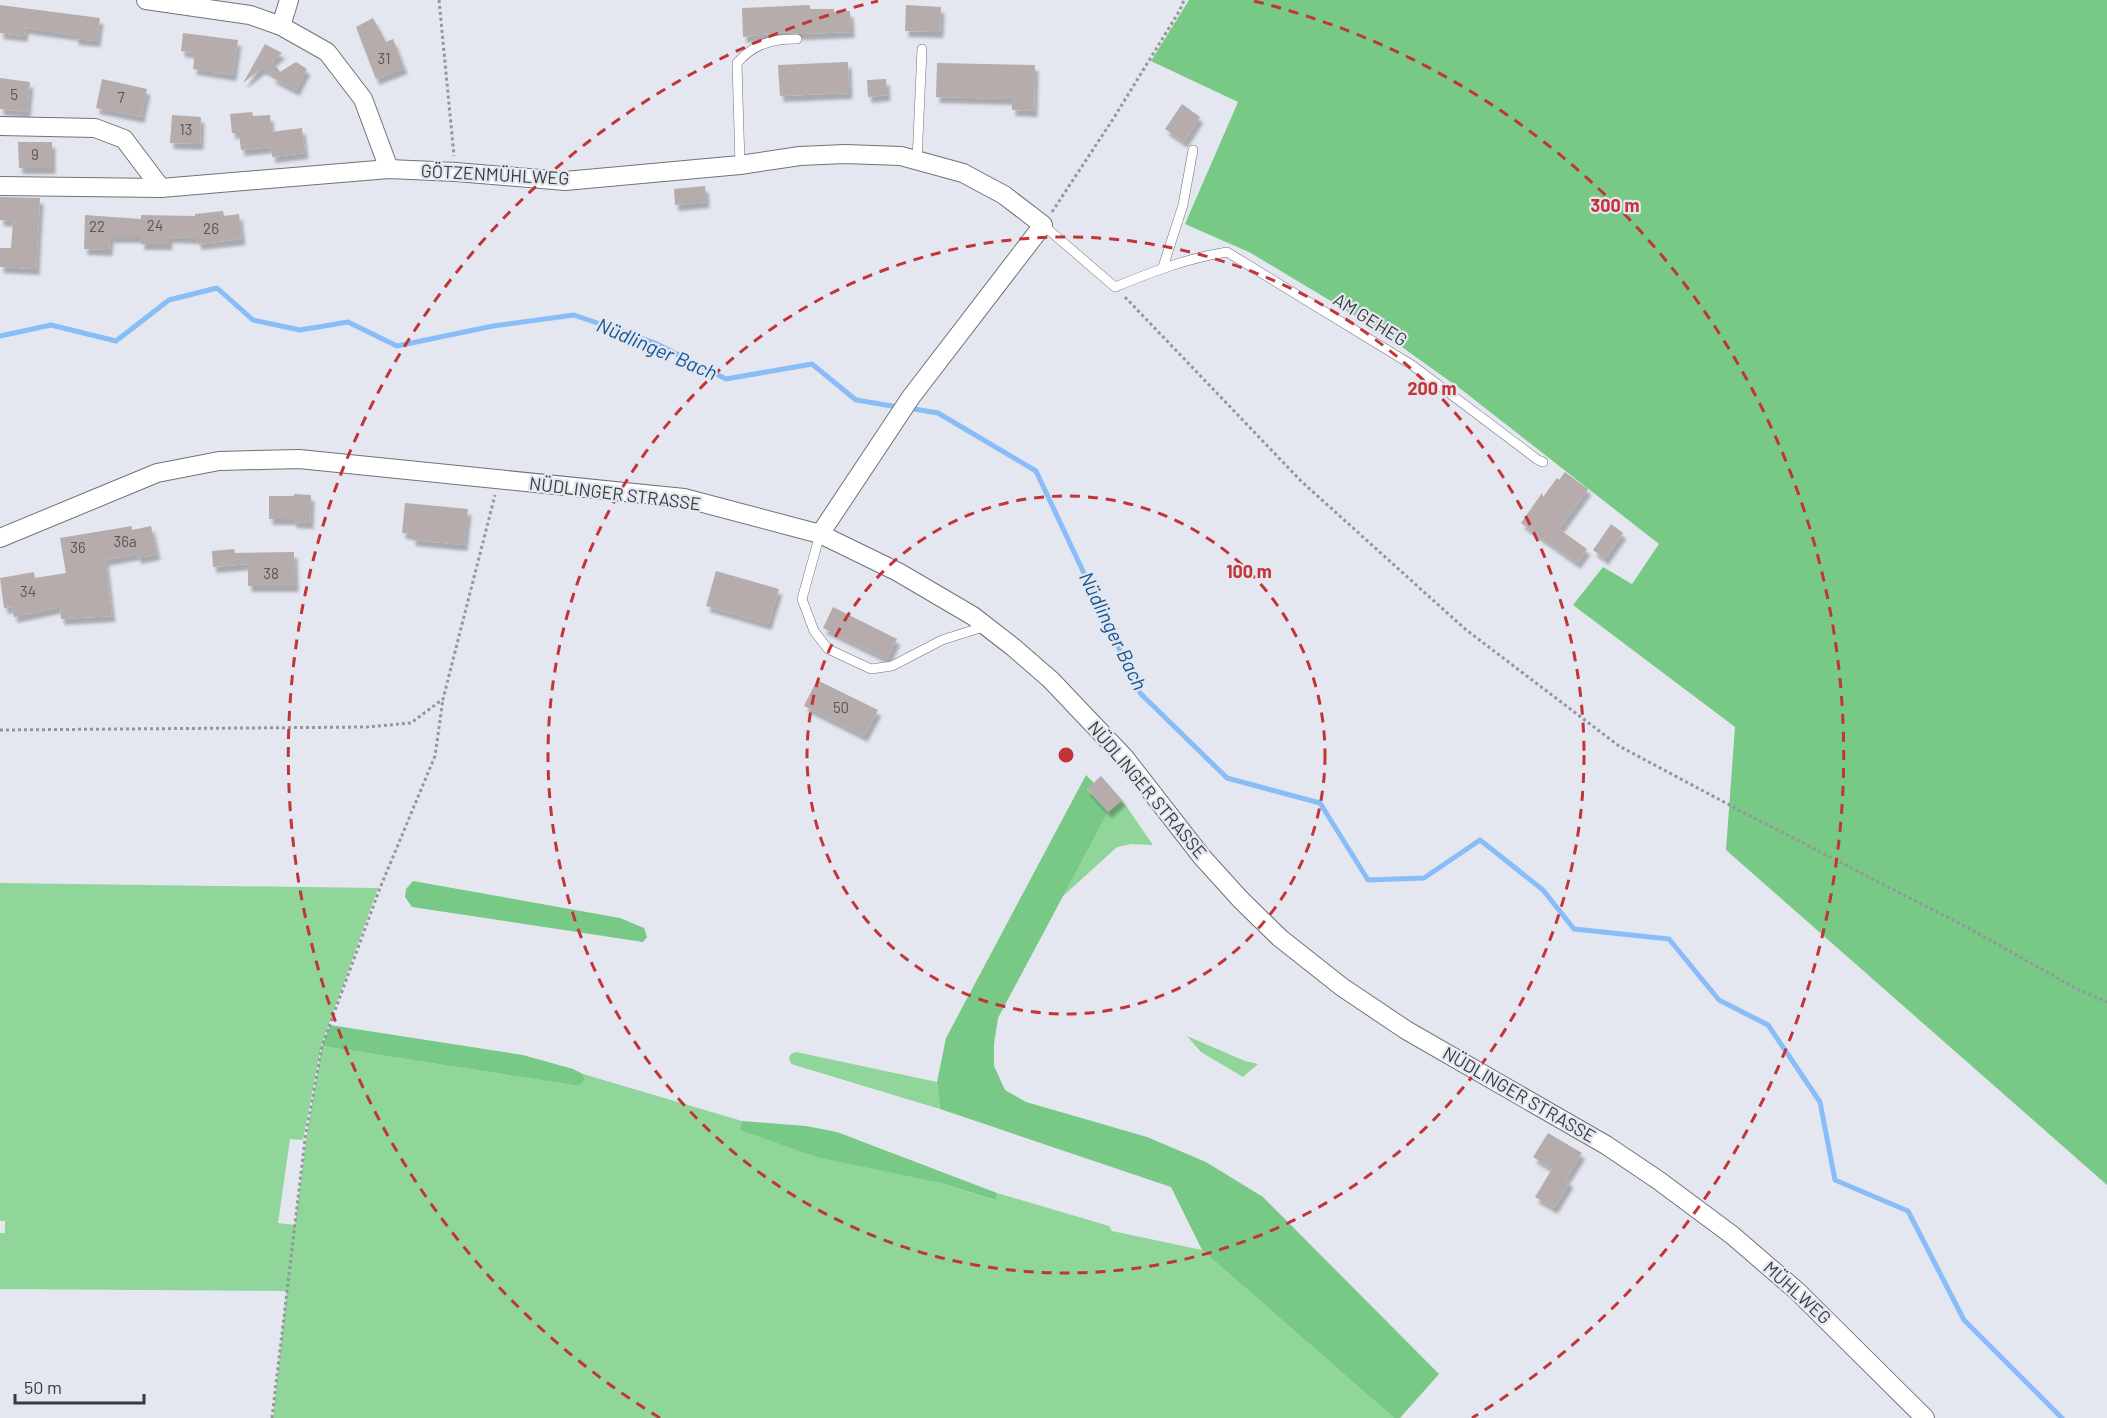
<svg xmlns="http://www.w3.org/2000/svg" width="2107" height="1418" font-family="Barlow,sans-serif">
<style>
.green{fill:#90d59a}
.forest{fill:#77c985}
.lines{fill:none;stroke-linecap:round;stroke-linejoin:round}
.stream{stroke:#89bdf8;stroke-width:5}
.building{fill:#b5acab;filter:url(#shadow)}
.service-casing{stroke:#6f7279;stroke-width:10}
.minor-casing{stroke:#6f7279;stroke-width:20}
.path{stroke:#94969c;stroke-width:3;stroke-dasharray:3 3;stroke-linecap:butt}
.service{stroke:#fff;stroke-width:9}
.minor{stroke:#fff;stroke-width:18}
.ring{fill:none;stroke:#c33438;stroke-width:3;stroke-dasharray:10 8}
.labels{text-anchor:middle;stroke-width:4.5;stroke-linejoin:round;paint-order:stroke}
.number-label{font-size:15px;fill:#585658}
.street-label{font-size:18px;fill:#393a3d;stroke:#e4e7ef}
.water-label{font-size:20px;font-style:italic;fill:#105697;stroke:#e4e7ef}
.centre{fill:#c33438;stroke:#e4e7ef;stroke-width:3}
.ring-label{font-size:18px;text-anchor:middle;font-weight:bold;fill:#c33438;stroke:#e4e7ef;stroke-width:4.5;stroke-linejoin:round;paint-order:stroke}
</style>
<defs>
<filter id="shadow"><feDropShadow dx="3.5" dy="6" stdDeviation="1.5" flood-color="#0004"/></filter>
</defs>
<rect width="100%" height="100%" fill="#e4e7ef"/>
<g class="green">
<polygon points="1122,800 1153,845 1131,844 1117,847 1063,896 1108,812"/>
<polygon points="0,883 378,888 321,1046 303,1140 290,1139 278,1223 295,1225 306,1140 322,1046 579,1086 585,1080 583,1074 742,1121 740,1130 941,1183 994,1200 997,1193 1109,1226 1112,1231 1202,1250 1394,1418 273,1418 287,1291 0,1289 0,1233 5,1233 5,1221 0,1221"/>
<polygon points="1187,1036 1245,1061 1258,1064 1243,1077 1201,1052"/>
<polygon points="796,1052 937,1082 940,1109 791,1064 789,1058 791,1054"/>
</g>
<g class="forest">
<polygon points="1189,0 2107,0 2107,1185 1726,850 1735,727 1573,605 1603,567 1632,584 1659,544 1462,390 1374,327 1251,253 1185,224 1238,102 1151,61"/>
<polygon points="1086,775 1094,783 1087,789 1108,812 998,1018 994,1044 994,1066 1005,1090 1026,1102 1147,1137 1206,1162 1263,1197 1439,1374 1400,1418 1394,1418 1202,1250 1171,1187 940,1109 937,1082 946,1038"/>
<polygon points="413,881 620,918 644,928 647,937 643,942 412,907 405,897 406,889"/>
<polygon points="330,1025 523,1055 573,1069 583,1074 585,1080 579,1086 322,1046"/>
<polygon points="742,1121 806,1126 837,1132 997,1193 995,1200 941,1183 817,1157 740,1130"/>
</g>
<g class="lines">
<g class="stream">
<polyline points="0,336 51,325 116,341 169,300 217,288 253,320 300,330 348,322 397,346 493,326 574,315 655,343 726,379 812,364 856,400 898,407"/>
<polyline points="908,408 938,413 1036,471 1140,693 1227,778 1320,803 1368,880 1424,878 1480,840 1543,890 1574,929 1669,939 1719,1000 1768,1025 1820,1102 1835,1180 1908,1211 1964,1320 2062,1418"/>
</g>
</g>
<g class="building">
<polygon points="0,5 100,18 97,41 75,39 75,35 25,28 24,36 0,33"/>
<polygon points="810,5 810,9 834,9 834,12 850,11 851,32 802,34 788,32 743,37 742,8"/>
<polygon points="906,5 941,7 940,32 905,31"/>
<polygon points="373,18 386,42 393,39 404,68 376,79 356,27"/>
<polygon points="183,33 238,40 233,75 193,69 195,53 181,51"/>
<polygon points="265,44 282,53 272,61 280,72 296,62 307,69 296,90 271,77 275,75 262,68 243,83"/>
<polygon points="848,62 849,93 780,96 778,65"/>
<polygon points="937,63 1035,65 1034,111 1012,110 1012,99 936,97"/>
<polygon points="0,78 30,82 27,112 0,109"/>
<polygon points="102,79 147,89 141,117 96,108"/>
<polygon points="886,79 887,95 868,97 867,80"/>
<polygon points="1182,104 1200,117 1184,142 1165,129"/>
<polygon points="252,112 253,116 270,115 271,132 302,128 305,153 272,157 271,147 241,150 239,133 232,133 230,114"/>
<polygon points="172,115 201,117 200,144 170,143"/>
<polygon points="18,142 52,142 52,168 19,168"/>
<polygon points="705,186 706,202 675,205 674,189"/>
<polygon points="0,197 40,198 36,269 0,267 0,248 11,248 13,221 0,220"/>
<polygon points="223,211 224,216 239,214 242,239 198,244 197,238 169,237 169,244 141,244 141,237 110,237 109,250 84,249 85,215 141,219 141,215 195,216 195,214"/>
<polygon points="1565,472 1588,489 1559,529 1587,549 1577,563 1521,523 1542,493 1543,497 1557,478 1559,480"/>
<polygon points="294,494 311,495 310,523 293,522 293,519 269,519 269,496 294,496"/>
<polygon points="405,503 468,509 464,545 412,540 412,534 402,533"/>
<polygon points="1611,524 1623,533 1605,559 1593,550"/>
<polygon points="132,526 132,530 151,526 157,554 138,558 137,554 105,560 112,616 61,619 60,607 14,617 12,607 4,608 0,578 34,572 35,578 66,573 60,538"/>
<polygon points="234,549 235,553 294,552 295,586 248,586 248,564 213,567 212,551"/>
<polygon points="716,571 779,589 768,624 706,606"/>
<polygon points="833,607 897,639 887,659 823,628"/>
<polygon points="817,680 878,710 864,736 804,706"/>
<polygon points="1101,776 1122,800 1108,812 1087,789"/>
<polygon points="1548,1133 1582,1153 1566,1179 1570,1182 1554,1208 1535,1197 1552,1169 1533,1157"/>
</g>
<g class="lines">
<g class="service-casing">
<g id="service">
<polyline points="917,161 922,49"/>
<path d="M740 165 737 63C753 44 773 38 797 39"/>
<path d="M1043 225 1115 287C1152 272 1187 258 1227 252L1412 365 1538 460 1543 462"/>
<polyline points="1163,267 1183,205 1193,150"/>
<polyline points="820,534 802,599 814,631 828,649 871,669 892,666 942,640 986,626"/>
</g>
</g>
<g class="minor-casing">
<g id="minor">
<polyline points="146,0 250,15 281,26 327,52 363,99 389,169"/>
<polyline points="281,26 289,0"/>
<polyline points="0,126 95,128 124,139 161,188"/>
<polyline points="0,186 161,188 389,169 456,172 565,181 740,165 800,156 845,154 901,156 963,173 1004,195 1043,225 911,397 820,534"/>
<polyline points="0,538 157,473 219,461 299,459 684,498 820,534 898,572 973,616 1013,647 1051,680 1125,758 1202,857 1241,900 1280,938 1342,987 1406,1030 1606,1145 1658,1180 1732,1235 1797,1291 1925,1418"/>
</g>
</g>
<g class="path">
<polyline points="439,0 454,156"/>
<polyline points="1052,212 1115,116 1180,10 1184,0"/>
<polyline points="1125,297 1301,481 1465,629 1619,746 1754,818 1972,930 2077,989 2107,1002"/>
<polyline points="0,730 367,727 411,723 443,699 495,495"/>
<polyline points="272,1418 305,1139 322,1046 380,888 435,756 443,699"/>
</g>
<use href="#service" class="service"/>
<use href="#minor" class="minor"/>
</g>
<g class="ring">
<circle cx="1066" cy="755" r="259"/>
<circle cx="1066" cy="755" r="518"/>
<path d="M660 1418A777 777 0 0 1 878 1M1254 1A777 777 0 0 1 1472 1418"/>
</g>
<g class="labels">
<g class="number-label">
<text x="384" y="64">31</text>
<text x="14" y="100">5</text>
<text x="121" y="103">7</text>
<text x="186" y="135">13</text>
<text x="35" y="160">9</text>
<text x="155" y="231">24</text>
<text x="97" y="232">22</text>
<text x="211" y="234">26</text>
<text x="125" y="547">36a</text>
<text x="78" y="553">36</text>
<text x="271" y="579">38</text>
<text x="28" y="597">34</text>
<text x="841" y="713">50</text>
</g>
<g class="street-label">
<text transform="translate(495 175) rotate(3)" y="6">GÖTZENMÜHLWEG</text>
<text transform="translate(1370 320) rotate(32)" y="6">AM GEHEG</text>
<text transform="translate(615 494) rotate(7)" y="6">NÜDLINGER STRASSE</text>
<text transform="translate(1147 790) rotate(50)" y="6">NÜDLINGER STRASSE</text>
<text transform="translate(1519 1095) rotate(30)" y="6">NÜDLINGER STRASSE</text>
<text transform="translate(1797 1293) rotate(42)" y="6">MÜHLWEG</text>
</g>
<g class="water-label">
<text transform="translate(657 349) rotate(23)" y="7">Nüdlinger Bach</text>
<text transform="translate(1113 631) rotate(64)" y="7">Nüdlinger Bach</text>
</g>
</g>
<circle cx="1066" cy="755" r="9" class="centre"/>
<g class="ring-label">
<text x="1615" y="212">300 m</text>
<text x="1432" y="395">200 m</text>
<text x="1249" y="578">100 m</text>
</g>
<path d="M15 1394v9h129v-9" fill="none" stroke="#393a3d" stroke-width="3"/>
<text x="24" y="1394" font-size="18" fill="#393a3d" stroke="#e4e7ef" stroke-width="4.5" paint-order="stroke">50 m</text>
</svg>
